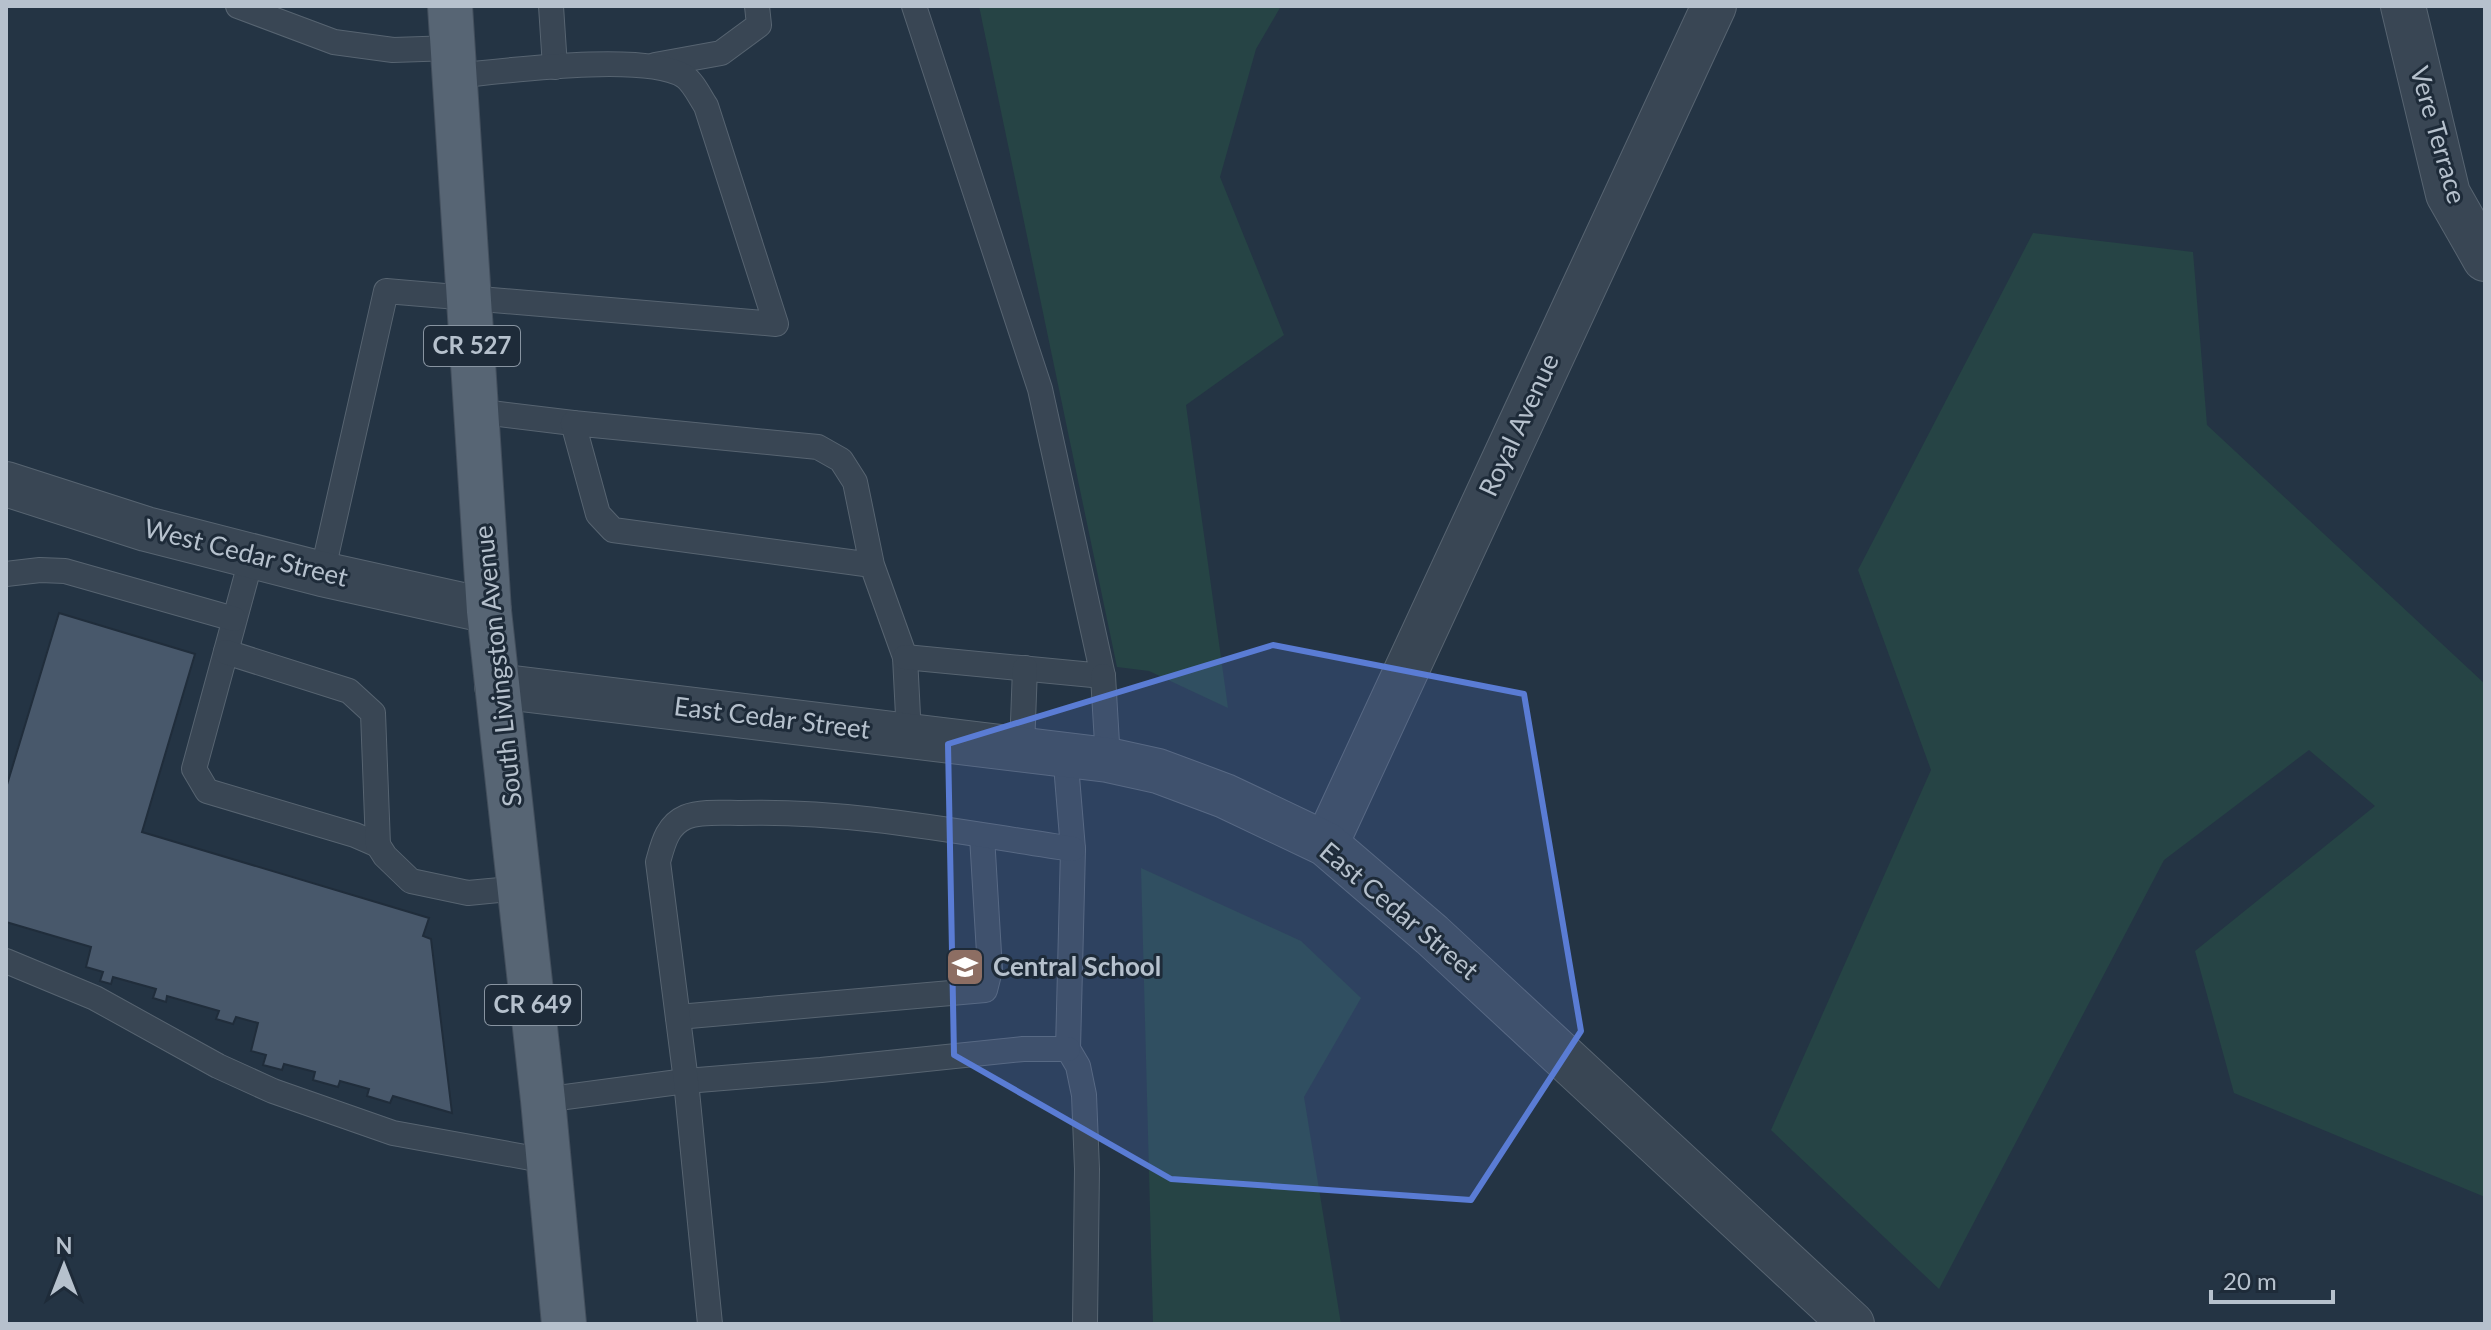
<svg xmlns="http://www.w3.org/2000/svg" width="2491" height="1330" font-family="Lato,sans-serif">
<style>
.green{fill:#264445}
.building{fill:#48586b;stroke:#202d3b;stroke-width:2}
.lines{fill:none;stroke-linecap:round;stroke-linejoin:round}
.service-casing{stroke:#576471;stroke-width:26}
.minor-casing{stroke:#576471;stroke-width:46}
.tertiary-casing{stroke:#576471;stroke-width:46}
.primary-casing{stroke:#434f5d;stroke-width:46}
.service{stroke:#394654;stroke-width:24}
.minor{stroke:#394654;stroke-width:44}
.tertiary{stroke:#394654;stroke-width:44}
.primary{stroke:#576574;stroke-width:44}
.marked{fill:#5a7cd4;fill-opacity:0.2;stroke:#5a7cd4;stroke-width:6;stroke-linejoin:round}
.labels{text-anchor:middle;stroke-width:6;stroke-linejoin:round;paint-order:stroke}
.shield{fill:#1e2b39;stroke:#8894a1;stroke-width:2}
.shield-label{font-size:24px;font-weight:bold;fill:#b6c1cd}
.street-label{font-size:26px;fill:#b6c1cd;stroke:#1e2b39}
.poi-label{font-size:26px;font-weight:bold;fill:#b6c1cd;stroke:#1e2b39;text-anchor:start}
</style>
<rect width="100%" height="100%" fill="#243444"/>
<g class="green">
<polygon points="979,6 1281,6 1256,49 1220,177 1284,335 1186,405 1228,708 1149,671 1117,667"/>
<polygon points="2033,233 2193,252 2207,425 2485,684 2485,1197 2234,1093 2195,951 2375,806 2309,750 2164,860 1939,1289 1771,1130 1931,770 1858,570"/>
<polygon points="1141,868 1301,941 1361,998 1304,1097 1341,1324 1153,1324"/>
</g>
<polygon class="building" points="59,613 195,654 142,832 429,918 423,936 431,939 452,1113 393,1096 390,1103 367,1096 369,1089 340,1081 338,1087 313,1080 315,1072 284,1064 282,1070 263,1065 266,1055 251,1051 258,1023 236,1017 233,1024 216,1019 219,1011 167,996 166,1002 153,998 156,989 113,977 111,984 100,981 103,972 86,967 91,947 6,922 6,788"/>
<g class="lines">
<g class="service-casing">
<g id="service">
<polyline points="238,6 334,42 393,50 453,48"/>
<polyline points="551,6 555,67"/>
<polyline points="655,65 721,53 759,25 757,6"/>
<polyline points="475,411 573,423"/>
<polyline points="252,556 194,769 207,791 355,835 378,845"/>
<polyline points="872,565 613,530 598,514 573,423 818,447 841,460 855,482 872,565 905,657 909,735"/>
<polyline points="6,574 40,570 65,571 234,619"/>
<path d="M322 574 386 291 776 324 706 106C700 97 693 82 684 76 644 52 505 71 455 76"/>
<polyline points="226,652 349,691 373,713 378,845 385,856 411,881 468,893 521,888"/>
<polyline points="905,657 1103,676 1040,389 914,6"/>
<polyline points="1103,676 1108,760"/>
<polyline points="1022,748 1025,668"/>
<polyline points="1065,753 1073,849 1068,1049 1078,1066 1084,1095 1087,1169 1085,1324"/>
<polyline points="6,961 95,998 218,1066 273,1091 393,1133 547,1161"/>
<polyline points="678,1017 985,990 990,970 982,836"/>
<polyline points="543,1100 686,1081 821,1070 1023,1049 1068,1049"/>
<path d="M710 1324 686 1081 658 862C663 844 667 825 686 817 701 811 724 813 740 813 852 810 963 833 1073 849"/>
</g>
</g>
<g class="minor-casing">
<g id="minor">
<polyline points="2403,6 2448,194 2485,259"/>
<polyline points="6,484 146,529 322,574 489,611"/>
<polyline points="1326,844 1714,6"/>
</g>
</g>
<g class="tertiary-casing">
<polyline id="tertiary" points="497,686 1108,760 1158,771 1225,796 1326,844 1432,935 1852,1324"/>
</g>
<g class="primary-casing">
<polyline id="primary" points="450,6 489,611 543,1100 564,1324"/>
</g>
<use href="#service" class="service"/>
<use href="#minor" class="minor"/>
<use href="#tertiary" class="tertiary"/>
<use href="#primary" class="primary"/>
</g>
<path class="marked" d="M1273 645 1524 694 1581 1031 1471 1200 1171 1179 954 1055 948 744Z"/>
<defs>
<g id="school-square" transform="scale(2)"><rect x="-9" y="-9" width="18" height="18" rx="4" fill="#8d6e63" stroke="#1e2b39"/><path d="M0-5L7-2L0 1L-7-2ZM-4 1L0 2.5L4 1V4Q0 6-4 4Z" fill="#fff"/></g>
</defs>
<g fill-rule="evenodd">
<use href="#school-square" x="965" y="967"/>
</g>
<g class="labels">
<g class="shield">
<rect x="424" y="326" width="96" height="40" rx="6"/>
<rect x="485" y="985" width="96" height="40" rx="6"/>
</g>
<g class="shield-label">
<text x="472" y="354">CR 527</text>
<text x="533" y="1013">CR 649</text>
</g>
<g class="street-label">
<text transform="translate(2438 135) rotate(74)" y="9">Vere Terrace</text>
<text transform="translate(1519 425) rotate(-65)" y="9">Royal Avenue</text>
<text transform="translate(246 553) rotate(14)" y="9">West Cedar Street</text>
<text transform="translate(498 666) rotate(-96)" y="9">South Livingston Avenue</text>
<text transform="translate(772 718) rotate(7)" y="9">East Cedar Street</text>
<text transform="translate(1399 911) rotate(40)" y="9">East Cedar Street</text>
</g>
<g class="poi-label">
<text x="993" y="976">Central School</text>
</g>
</g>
<rect width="2491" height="1330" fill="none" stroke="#b6c1cd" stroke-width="16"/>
<g transform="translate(64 1266)" stroke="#1e2b39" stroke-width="6" paint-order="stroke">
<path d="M0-6L14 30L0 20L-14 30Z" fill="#b6c1cd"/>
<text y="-12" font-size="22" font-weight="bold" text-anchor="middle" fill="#b6c1cd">N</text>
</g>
<path d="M2211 1290v12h122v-12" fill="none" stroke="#b6c1cd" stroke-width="4"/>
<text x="2223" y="1290" font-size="24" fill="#b6c1cd" stroke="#1e2b39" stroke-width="6" paint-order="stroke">20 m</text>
</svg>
